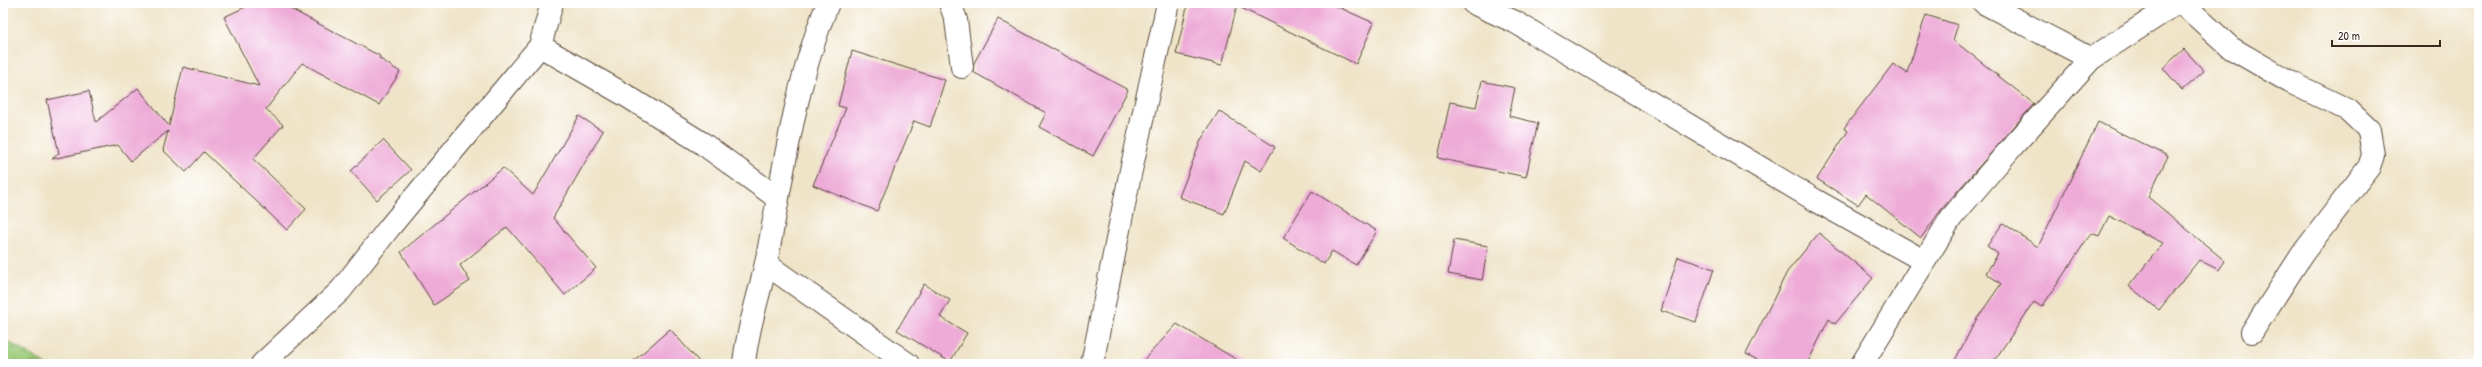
<svg xmlns="http://www.w3.org/2000/svg" width="2482" height="367" font-family="'Patrick Hand',sans-serif">
<style>
.wetland{fill:url(#wetland-marsh);stroke:#6c7c4e}
.building{fill:#eeabd8}
.lines{fill:none;stroke-linecap:round;stroke-linejoin:round}
.minor-casing{stroke:#564638;stroke-width:24}
.minor{stroke:#fff;stroke-width:22}
</style>
<defs>
<pattern id="wetland-marsh" width="20" height="14" patternUnits="userSpaceOnUse"><rect width="20" height="14" fill="#9dcd7d"/><path d="M1 5h8M5 5V1M11 12h8M15 12V8" fill="none" stroke="#88b06c"/></pattern>
</defs>
<rect width="100%" height="100%" fill="#fff"/>
<filter id="ink" filterUnits="userSpaceOnUse"><feTurbulence type="fractalNoise" baseFrequency=".025" numOctaves="2"/><feDisplacementMap in="SourceGraphic" scale="8" xChannelSelector="R" yChannelSelector="G"/><feConvolveMatrix kernelMatrix="1 2 1 2 8 2 1 2 1" color-interpolation-filters="sRGB"/></filter>
<filter id="wash" filterUnits="userSpaceOnUse"><feTurbulence type="fractalNoise" baseFrequency=".012" numOctaves="4" result="noise"/><feDisplacementMap in="SourceGraphic" scale="16" xChannelSelector="R" yChannelSelector="G"/><feGaussianBlur stdDeviation="0.9" result="paint"/><feColorMatrix in="noise" values="0 0 0 0 0 0 0 0 0 0 0 0 0 0 0 0 0 1.4 0 .05"/><feComposite in="paint" operator="in"/></filter>
<g filter="url(#wash)">
<rect width="100%" height="100%" fill="#efe4c8"/>
<polygon class="wetland" points="3,339 46,364 3,364"/>
<g id="blocks">
<g class="building">
<polygon points="254,3 279,3 380,56 379,58 400,72 379,105 302,63 266,109 283,125 253,159 306,209 287,230 204,152 186,172 163,150 168,131 131,161 118,145 52,159 59,153 47,100 89,91 96,122 138,88 169,126 183,67 259,86 224,17"/>
<polygon points="1188,3 1329,3 1374,23 1356,64 1237,6 1222,65 1176,54"/>
<polygon points="1926,15 1958,25 1953,40 2034,104 1941,210 1921,238 1866,194 1858,205 1817,179 1848,131 1844,128 1893,64 1907,73"/>
<polygon points="998,19 1128,90 1093,156 1039,127 1046,113 973,72 974,63"/>
<polygon points="2184,49 2204,71 2182,90 2163,68"/>
<polygon points="852,51 945,80 930,127 914,121 877,211 813,185 846,108 838,106"/>
<polygon points="1482,81 1515,88 1509,116 1538,123 1526,177 1438,158 1450,102 1476,107"/>
<polygon points="1219,111 1275,147 1261,171 1245,161 1224,214 1179,197 1201,140"/>
<polygon points="579,116 603,131 553,218 596,268 565,295 507,227 460,265 470,281 434,305 401,252 503,168 533,195"/>
<polygon points="2098,122 2168,156 2148,197 2225,261 2219,270 2199,260 2159,310 2129,286 2163,243 2109,216 2099,236 2091,233 2042,307 2034,302 1992,364 1953,364 1976,320 2001,284 1986,273 1998,254 1987,246 2003,223 2038,247"/>
<polygon points="383,140 411,170 377,200 351,171"/>
<polygon points="1312,191 1377,231 1356,265 1332,251 1324,264 1283,238"/>
<polygon points="1819,233 1873,278 1835,324 1829,319 1807,364 1766,364 1746,354 1787,272"/>
<polygon points="1454,240 1488,246 1482,280 1448,274"/>
<polygon points="1678,257 1714,269 1696,322 1661,311"/>
<polygon points="924,284 950,300 940,317 967,333 950,362 897,330"/>
<polygon points="1177,324 1244,364 1140,364"/>
<polygon points="670,329 701,364 630,364"/>
</g>
</g>
</g>
<g filter="url(#ink)">
<use href="#blocks" fill-opacity="0" stroke="#564638" stroke-width="1"/>
<g class="lines">
<g class="minor-casing">
<g id="minor">
<polyline points="950,3 956,20 962,67"/>
<polyline points="1473,3 1515,22 1815,200 1924,261"/>
<polyline points="1984,3 2091,59"/>
<polyline points="2182,3 2231,48 2290,82 2348,110 2369,130 2373,155 2369,167 2303,253 2252,332"/>
<polyline points="540,46 625,95 702,143 776,197"/>
<polyline points="766,264 908,364"/>
<polyline points="262,364 341,290 389,228 540,46 552,3"/>
<path d="M744 364C747 329 759 297 766 263 783 176 794 86 828 3"/>
<polyline points="1092,364 1130,175 1168,3"/>
<polyline points="1862,364 1951,218 2011,148 2091,59 2177,3"/>
</g>
</g>
<use href="#minor" class="minor"/>
</g>
</g>
<rect width="2482" height="367" fill="none" stroke="#fff" stroke-width="16"/>
<path d="M2332 40v6h108v-6" fill="none" stroke="#3b2a1e" stroke-width="2"/>
<text x="2338" y="40" font-size="12" fill="#3b2a1e" stroke="#ffffff" stroke-width="3" paint-order="stroke">20 m</text>
</svg>
